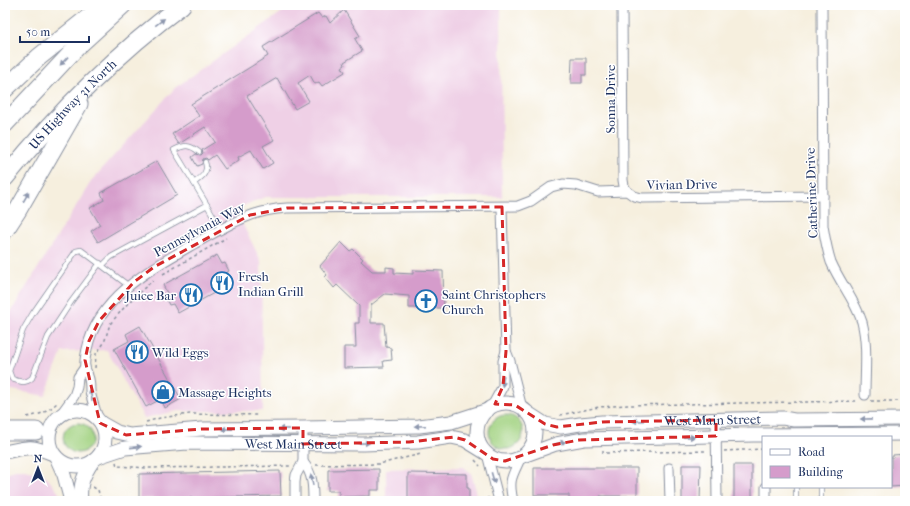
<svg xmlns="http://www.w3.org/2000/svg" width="910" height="506" font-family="'IM FELL French Canon',serif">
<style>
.built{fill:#efd0e6}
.green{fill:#a1d280;stroke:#5e806f}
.building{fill:#d59ccb}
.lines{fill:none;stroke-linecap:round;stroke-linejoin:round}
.service-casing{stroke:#888f9e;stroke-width:6}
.minor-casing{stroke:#888f9e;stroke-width:11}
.secondary-casing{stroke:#888f9e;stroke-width:15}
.motorway-casing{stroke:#888f9e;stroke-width:19}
.path{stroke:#888f9e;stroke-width:1.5;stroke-dasharray:3 3;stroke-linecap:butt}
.service{stroke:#fff;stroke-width:4.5}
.minor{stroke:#fff;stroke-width:9}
.secondary{stroke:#fff;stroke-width:13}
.motorway{stroke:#fff;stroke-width:17}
.oneway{fill:#8d97ae}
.marked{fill:none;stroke:#d62828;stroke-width:3;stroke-dasharray:8 5;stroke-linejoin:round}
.labels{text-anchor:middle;stroke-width:3;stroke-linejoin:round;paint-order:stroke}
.street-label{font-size:13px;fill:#1b2f5e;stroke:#fff}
.poi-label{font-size:13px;fill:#1b2f5e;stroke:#fff;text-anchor:start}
</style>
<rect width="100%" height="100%" fill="#fff"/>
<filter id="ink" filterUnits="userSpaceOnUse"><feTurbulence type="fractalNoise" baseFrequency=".025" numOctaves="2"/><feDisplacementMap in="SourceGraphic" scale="8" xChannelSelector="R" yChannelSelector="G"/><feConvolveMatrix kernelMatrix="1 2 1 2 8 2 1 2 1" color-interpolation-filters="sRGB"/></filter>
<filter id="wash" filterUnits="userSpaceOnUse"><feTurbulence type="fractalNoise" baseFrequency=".012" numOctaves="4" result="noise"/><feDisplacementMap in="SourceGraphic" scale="16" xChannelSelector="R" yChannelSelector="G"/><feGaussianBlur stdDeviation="0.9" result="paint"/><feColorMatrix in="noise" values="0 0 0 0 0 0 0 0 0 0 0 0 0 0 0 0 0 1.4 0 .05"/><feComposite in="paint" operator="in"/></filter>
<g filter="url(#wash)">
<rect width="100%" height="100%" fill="#f6efde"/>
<g class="built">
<polygon points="292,5 501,5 502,197 265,197 235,209 261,261 263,411 178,411 144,418 107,350 62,352 45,396 7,389 5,386 5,324 6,320 92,180 175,88"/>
<polygon points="463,467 471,473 479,501 386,501 386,469"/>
<polygon points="19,469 44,474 59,493 60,501 5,501 5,473"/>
</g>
<g class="green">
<circle cx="506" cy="432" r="17"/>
<circle cx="78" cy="438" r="15"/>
</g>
<g id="blocks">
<g class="building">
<polygon points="344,10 360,36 355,39 362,51 344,62 345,65 342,67 345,72 322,86 319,82 315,84 310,75 298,83 309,101 295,109 277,78 247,96 274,140 263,146 273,163 263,169 251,150 238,157 239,160 225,169 215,155 208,160 206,158 203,159 202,164 197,166 192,157 196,154 201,155 203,153 202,150 215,142 205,127 179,144 172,134 199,116 191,104 268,56 263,47 318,13 322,18 326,16 330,23"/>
<polygon points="572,58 586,58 586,75 582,75 582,83 571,83"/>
<polygon points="157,161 177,195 98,242 91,231 100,225 90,208 104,200 101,193"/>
<polygon points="341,242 350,251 353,249 363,259 361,261 372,271 386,271 386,267 394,268 394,273 413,274 413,270 443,271 444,308 409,308 409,296 385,294 371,305 371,323 384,323 386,347 391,348 392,360 383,361 384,367 344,368 344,347 356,347 355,323 359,323 359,306 337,285 334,288 325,277 327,275 320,266"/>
<polygon points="217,255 222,264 225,263 229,271 227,272 232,283 178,313 173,304 169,305 164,295 167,293 163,285"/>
<polygon points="140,326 181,399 165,408 161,399 146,407 114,349 129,341 126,334"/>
<polygon points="905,454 905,486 891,487 891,457 893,457 893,455"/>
<polygon points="682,465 701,465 700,501 682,501"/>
<rect x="734" y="465" width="18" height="36"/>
<polygon points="534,468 637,468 637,496 600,496 600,500 569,500 569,495 534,495"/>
<polygon points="379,469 379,490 370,490 370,496 339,497 339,491 328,491 328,470"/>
<polygon points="280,471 281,496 139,499 139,474"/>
<polygon points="408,473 467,474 467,488 469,488 469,501 408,501"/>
</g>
</g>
</g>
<g filter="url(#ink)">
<use href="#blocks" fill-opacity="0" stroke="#888f9e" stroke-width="1"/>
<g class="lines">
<g class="service-casing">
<g id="service">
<path d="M205 162C209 172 202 177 194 183L207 205"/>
<path d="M194 183 174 150C185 145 189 144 199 152"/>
<path d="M100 263 71 302 48 337 32 378C25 384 21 382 12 379L9 371 23 330 33 313 76 251 81 250 129 286"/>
<polyline points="103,265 111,257 207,205 221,229"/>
<polyline points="796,487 796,501"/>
<polyline points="821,487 821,501"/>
</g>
</g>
<g class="minor-casing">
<g id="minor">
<polyline points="622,5 623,180 624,186 627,191"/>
<path d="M822 5 823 226C825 238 827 250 831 262 840 283 855 300 862 322 868 345 865 371 865 395"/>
<polyline points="506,351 510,361 522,408"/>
<polyline points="491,408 503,386 503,361 506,351 502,207"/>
<polyline points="58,418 74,396 77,387 78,377 85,367"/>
<polyline points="716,420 717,501"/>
<path d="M100 423C96 412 92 402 90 391 90 386 90 380 88 376 88 373 85 370 85 367 84 362 86 354 87 349 98 297 152 268 194 244 225 227 250 210 287 208L518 206 531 201 551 187 563 184 576 185 598 192 627 191 634 196 642 198 823 196"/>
<polyline points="487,454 499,501"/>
<path d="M303 462C313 474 313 486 313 501"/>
<polyline points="669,468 670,501"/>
<polyline points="766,487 766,501"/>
<polyline points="295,501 295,482 296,475 303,462 303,428"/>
<path d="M513 501C508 479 512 477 521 457"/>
</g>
</g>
<g class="secondary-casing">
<g id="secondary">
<circle cx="506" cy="432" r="29"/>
<circle cx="77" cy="438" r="28"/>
<path id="s1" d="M525 411 545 424 561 427 580 424 602 422 783 418 794 420 905 419"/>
<polyline points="101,423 117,432 130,435 202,429 303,428 419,426 451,422 488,410"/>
<path d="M5 452C28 447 30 445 53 454"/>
<polyline points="523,456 556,444 584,439 753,435 905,434"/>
<polyline points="56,457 64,475 71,501"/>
<path id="s2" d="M98 457 125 448 187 443 364 444 418 442 451 437 465 440 486 453"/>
<path d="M81 501C79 485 84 474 93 461"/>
</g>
</g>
<g class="motorway-casing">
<g id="motorway">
<polyline points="5,89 39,57 104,5"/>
<polyline points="5,124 78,46 123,5"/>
<path id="s3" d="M5 178C57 114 116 54 182 5"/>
<polyline points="5,230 18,210 79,104"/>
<polyline points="5,431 36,431"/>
</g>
</g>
<g class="path">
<polyline points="163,274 226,238"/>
<polyline points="95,368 96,354 104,343 110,324 129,302 153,280"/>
<polyline points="871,401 905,401"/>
<polyline points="560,415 599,407 627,405 859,401"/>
<path d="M27 417C41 414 46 413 57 403"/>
<polyline points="146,422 160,418 190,414 259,415"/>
<polyline points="603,450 603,453 707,451"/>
<polyline points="724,451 763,449"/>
<polyline points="475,460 480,466"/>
<polyline points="116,462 117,466 147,468 290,466"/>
<polyline points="316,465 379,464 421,454"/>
<polyline points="93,487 98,490 101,501"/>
<polyline points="488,497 488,501"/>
</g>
<use href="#service" class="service"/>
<use href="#minor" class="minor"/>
<use href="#secondary" class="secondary"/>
<use href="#motorway" class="motorway"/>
</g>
<defs><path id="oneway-solid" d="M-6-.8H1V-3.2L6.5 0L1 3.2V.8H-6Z"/></defs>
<g class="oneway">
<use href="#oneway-solid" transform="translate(160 22) rotate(-37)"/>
<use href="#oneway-solid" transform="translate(64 61) rotate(133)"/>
<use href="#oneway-solid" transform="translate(26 197) rotate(-60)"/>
<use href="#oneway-solid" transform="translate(503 381) rotate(97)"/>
<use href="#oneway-solid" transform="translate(91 395) rotate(-102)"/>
<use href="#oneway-solid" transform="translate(866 419) rotate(179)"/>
<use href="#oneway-solid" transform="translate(638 421) rotate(178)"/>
<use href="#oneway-solid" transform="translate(420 426) rotate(177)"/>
<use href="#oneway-solid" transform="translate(227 429) rotate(-179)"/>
<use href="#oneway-solid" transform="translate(284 429) rotate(180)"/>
<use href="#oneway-solid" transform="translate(689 437) rotate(-1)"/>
<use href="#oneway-solid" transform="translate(364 443) rotate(-1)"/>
<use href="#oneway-solid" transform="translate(560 443) rotate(-13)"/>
<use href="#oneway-solid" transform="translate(136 447) rotate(-6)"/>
<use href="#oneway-solid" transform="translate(493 478) rotate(74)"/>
<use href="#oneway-solid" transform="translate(312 480) rotate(-100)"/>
</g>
</g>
<path class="marked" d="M502 207 506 351 503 386 495 404 515 405 545 424 557 427 602 422 716 420V436L579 440 553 445 505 461 493 459 465 440 454 437 409 442 303 444V428L202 429 126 435 100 423 85 360 89 341 99 321 134 282 154 267 250 215 287 208Z"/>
<defs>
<g id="restaurant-ring" transform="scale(1.15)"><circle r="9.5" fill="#fff" stroke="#1f6fb2" stroke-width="1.5"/><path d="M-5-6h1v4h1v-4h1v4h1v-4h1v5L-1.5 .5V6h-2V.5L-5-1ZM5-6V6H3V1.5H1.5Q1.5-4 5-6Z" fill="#1f6fb2"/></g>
<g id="church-ring" transform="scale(1.15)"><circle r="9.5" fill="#fff" stroke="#1f6fb2" stroke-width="1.5"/><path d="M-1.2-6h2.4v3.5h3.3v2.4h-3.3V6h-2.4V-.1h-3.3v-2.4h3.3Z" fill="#1f6fb2"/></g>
<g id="shop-ring" transform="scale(1.15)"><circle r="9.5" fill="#fff" stroke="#1f6fb2" stroke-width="1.5"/><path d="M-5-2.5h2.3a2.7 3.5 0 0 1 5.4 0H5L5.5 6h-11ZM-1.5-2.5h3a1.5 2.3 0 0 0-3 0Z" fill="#1f6fb2"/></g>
</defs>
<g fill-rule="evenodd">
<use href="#restaurant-ring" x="222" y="283"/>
<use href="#restaurant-ring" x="191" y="295"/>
<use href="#church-ring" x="426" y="301"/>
<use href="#restaurant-ring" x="137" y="352"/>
<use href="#shop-ring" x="163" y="392"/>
</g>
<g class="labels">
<g class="street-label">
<text transform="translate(610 99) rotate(-90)" y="5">Sonna Drive</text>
<text dy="5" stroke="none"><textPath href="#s3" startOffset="100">US Highway 31 North</textPath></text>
<text transform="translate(682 184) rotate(-1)" y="5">Vivian Drive</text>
<text transform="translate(811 193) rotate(-92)" y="5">Catherine Drive</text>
<text transform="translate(199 229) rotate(-28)" y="5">Pennsylvania Way</text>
<text dy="5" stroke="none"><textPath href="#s1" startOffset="192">West Main Street</textPath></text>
<text dy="5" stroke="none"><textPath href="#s2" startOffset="197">West Main Street</textPath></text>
</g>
<g class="poi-label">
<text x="238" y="281">Fresh<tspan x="238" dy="15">Indian Grill</tspan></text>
<text x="442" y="299">Saint Christophers<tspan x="442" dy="15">Church</tspan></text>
<text x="176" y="300" text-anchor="end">Juice Bar</text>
<text x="152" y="357">Wild Eggs</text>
<text x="178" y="397">Massage Heights</text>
</g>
</g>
<rect width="910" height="506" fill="none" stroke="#fff" stroke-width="20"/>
<rect x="762" y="436" width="130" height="52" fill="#ffffff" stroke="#a4acbf"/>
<rect x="770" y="449" width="20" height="6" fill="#ffffff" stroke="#a4acbf"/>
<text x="798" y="456" font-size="12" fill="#1b2f5e">Road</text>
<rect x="770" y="466" width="20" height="12" fill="#d59ccb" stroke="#a4acbf"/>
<text x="798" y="476" font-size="12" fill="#1b2f5e">Building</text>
<g transform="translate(38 468)" stroke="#ffffff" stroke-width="3" paint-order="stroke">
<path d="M0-3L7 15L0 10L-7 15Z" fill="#1b2f5e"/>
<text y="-6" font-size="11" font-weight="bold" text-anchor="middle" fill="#1b2f5e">N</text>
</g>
<path d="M20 36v6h69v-6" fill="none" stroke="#1b2f5e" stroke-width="2"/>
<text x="26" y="36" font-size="12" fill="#1b2f5e" stroke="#ffffff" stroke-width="3" paint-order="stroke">50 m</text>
</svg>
